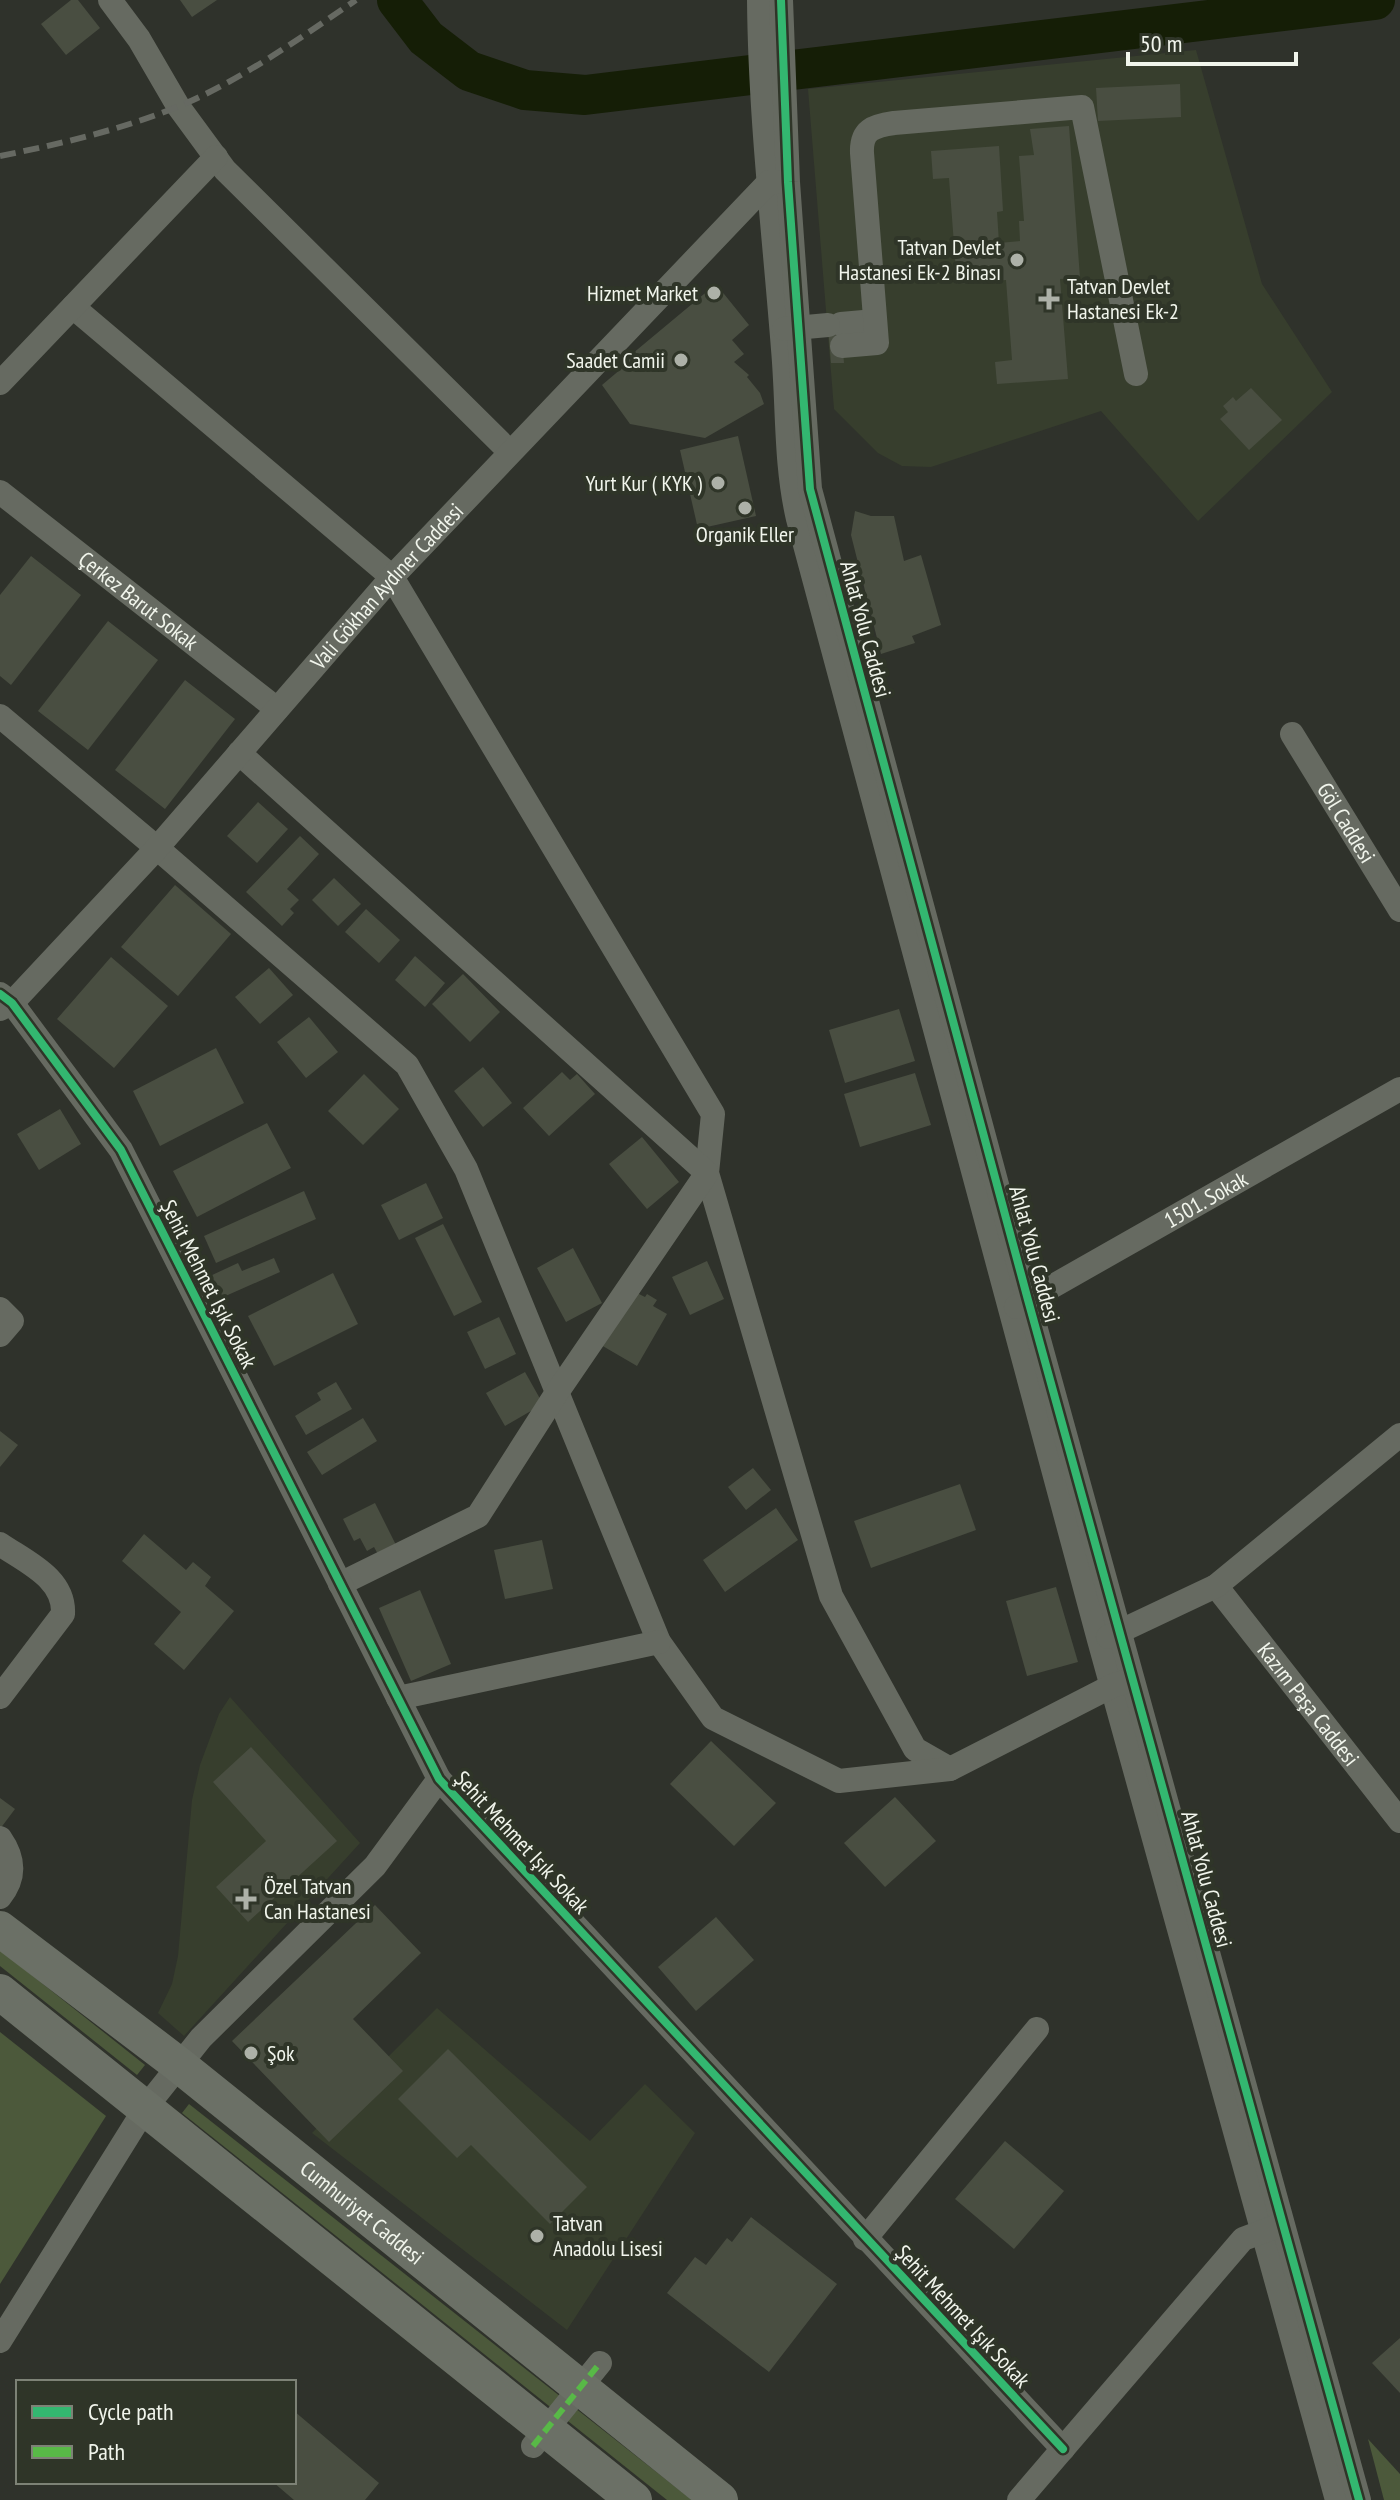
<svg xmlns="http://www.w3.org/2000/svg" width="1400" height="2500" font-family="'PT Sans Narrow',sans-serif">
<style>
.built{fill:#373e2d}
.green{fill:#4c593b}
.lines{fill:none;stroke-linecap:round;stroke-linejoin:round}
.river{stroke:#151e06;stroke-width:40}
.building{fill:#494e41}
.minor{stroke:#666a61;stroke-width:24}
.highway{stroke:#6b7066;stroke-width:36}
.rail{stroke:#666962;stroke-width:6;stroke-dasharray:16 8;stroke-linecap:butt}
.quiet{stroke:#58b947;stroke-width:6;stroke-dasharray:12 6;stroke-linecap:butt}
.cycleway-casing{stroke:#2f3528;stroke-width:13}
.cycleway{stroke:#33b770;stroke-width:8}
.poi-dot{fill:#adb1a8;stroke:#2f3528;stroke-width:3}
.labels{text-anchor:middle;stroke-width:8;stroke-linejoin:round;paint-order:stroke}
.poi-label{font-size:22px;fill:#f1f5ec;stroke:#2f3528;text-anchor:end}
.street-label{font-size:22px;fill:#f1f5ec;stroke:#2f3528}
</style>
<rect width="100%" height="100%" fill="#2f322b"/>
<g class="built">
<polygon points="1196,50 1262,284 1332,392 1198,521 1101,411 931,467 902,466 878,453 834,409 808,89"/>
<polygon points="230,1697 360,1843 184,2036 158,2013 172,1984 178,1956 192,1800 200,1765 219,1714"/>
<polygon points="437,2008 590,2141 645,2084 695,2133 567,2330 312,2133"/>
</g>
<g class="green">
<polygon points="0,1950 145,2065 137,2075 0,1966"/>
<polygon points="0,2032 106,2116 0,2284"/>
<polygon points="189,2104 692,2500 667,2500 182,2113"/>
<polygon points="1368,2439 1400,2474 1400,2500 1384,2500"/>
</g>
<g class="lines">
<polyline class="river" points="397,0 426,38 469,71 525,90 585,95 1375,0"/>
</g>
<g class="building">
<polygon points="71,0 78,0 100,28 66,55 41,24"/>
<polygon points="180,0 217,0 192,17"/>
<polygon points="1180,84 1181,117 1098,121 1096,88"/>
<polygon points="1069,126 1080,278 1060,279 1068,379 997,384 995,362 1012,360 1006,280 957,284 949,178 933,179 931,151 999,146 1003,211 997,212 999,243 1020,241 1019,221 1024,221 1019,156 1034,155 1030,129"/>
<polygon points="716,284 749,325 732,340 744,354 734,362 749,375 747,377 760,393 764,404 705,438 630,424 602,385 628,363 626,359"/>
<polygon points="840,314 844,363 831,363 827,315"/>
<polygon points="1251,388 1282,420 1249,450 1220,419 1228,412 1223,406 1233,397 1236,401"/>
<polygon points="738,436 756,516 698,529 680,450"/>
<polygon points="855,511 871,516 894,516 904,561 921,555 941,625 912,636 915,643 881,654 851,535"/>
<polygon points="31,556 81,595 11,685 0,676 0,595"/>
<polygon points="108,621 158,660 88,750 38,711"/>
<polygon points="185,680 235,719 165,809 115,770"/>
<polygon points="258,802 288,829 257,863 227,836"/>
<polygon points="300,836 319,854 287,889 299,900 290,909 294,913 282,926 246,892"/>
<polygon points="334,878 361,904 338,926 312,900"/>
<polygon points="175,885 231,934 178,996 121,947"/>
<polygon points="366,909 400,940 379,963 345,932"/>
<polygon points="415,956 445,983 425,1007 395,980"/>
<polygon points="111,957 168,1006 114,1068 57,1019"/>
<polygon points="269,968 293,995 260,1024 235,997"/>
<polygon points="463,974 500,1012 470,1042 432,1004"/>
<polygon points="899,1009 915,1061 845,1083 829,1030"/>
<polygon points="309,1017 338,1052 306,1078 277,1042"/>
<polygon points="216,1048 244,1103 160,1146 133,1091"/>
<polygon points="483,1067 512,1103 483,1127 454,1091"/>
<polygon points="562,1072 570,1080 577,1074 595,1094 549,1136 523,1108"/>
<polygon points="915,1073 931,1125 860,1147 844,1094"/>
<polygon points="364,1074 399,1109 363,1145 328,1111"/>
<polygon points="60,1109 81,1144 39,1170 17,1134"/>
<polygon points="267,1123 291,1168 197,1217 173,1171"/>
<polygon points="642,1137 679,1182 647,1209 609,1164"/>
<polygon points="426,1183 443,1218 399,1240 381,1205"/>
<polygon points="304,1191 316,1219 216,1263 204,1236"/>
<polygon points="443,1224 482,1302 454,1316 415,1238"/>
<polygon points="573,1248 602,1303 566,1322 537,1268"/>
<polygon points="274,1258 280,1272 221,1298 210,1276 238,1263 242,1271"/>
<polygon points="707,1261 724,1299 690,1315 672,1277"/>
<polygon points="333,1273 358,1324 274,1366 248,1316"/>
<polygon points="633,1291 645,1297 647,1294 657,1300 653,1306 667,1314 637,1366 601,1345"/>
<polygon points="499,1317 516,1354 485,1369 467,1332"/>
<polygon points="525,1372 543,1404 505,1426 486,1393"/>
<polygon points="336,1382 352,1409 306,1435 295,1416 321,1400 317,1393"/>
<polygon points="363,1418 377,1441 322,1475 307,1452"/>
<polygon points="0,1431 18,1445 0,1467"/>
<polygon points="753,1468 771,1490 746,1510 728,1487"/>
<polygon points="960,1484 976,1530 871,1568 854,1521"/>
<polygon points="375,1503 398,1549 380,1558 374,1547 367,1551 360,1538 354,1541 343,1519"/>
<polygon points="776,1508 798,1540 725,1592 703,1560"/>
<polygon points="144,1534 186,1570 193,1562 211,1577 205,1586 234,1611 184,1670 154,1644 181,1612 122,1561"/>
<polygon points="542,1540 553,1589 505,1599 494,1550"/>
<polygon points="1056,1587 1078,1662 1027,1676 1006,1601"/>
<polygon points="420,1590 451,1664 411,1681 379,1608"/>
<polygon points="711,1741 776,1803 734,1846 670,1784"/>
<polygon points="251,1747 337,1841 248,1922 216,1887 266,1841 213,1782"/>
<polygon points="895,1797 936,1841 885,1887 844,1843"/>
<polygon points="0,1798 15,1809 0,1829"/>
<polygon points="375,1905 421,1953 353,2019 403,2071 329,2142 232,2041"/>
<polygon points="716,1917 754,1960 696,2011 658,1967"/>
<polygon points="448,2049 587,2187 550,2224 471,2145 457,2158 398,2099"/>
<polygon points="1005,2141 1064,2191 1014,2249 955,2199"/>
<polygon points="751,2217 837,2284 769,2372 667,2293 695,2257 706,2265 727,2238 732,2242"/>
<polygon points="1400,2338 1400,2393 1372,2363"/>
<polygon points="294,2411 379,2483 365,2500 294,2500 273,2482 294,2482"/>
</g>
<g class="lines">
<g class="minor">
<polyline points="110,0 139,39 178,106 225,170 510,452"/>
<path d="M759 0C760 117 774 233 783 349 788 406 785 463 798 519L1099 1640 1337 2500"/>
<polyline points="781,0 788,182 810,489 1028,1300 1359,2500"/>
<polyline points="73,307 392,577 713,1114 707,1173 831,1596 915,1749 950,1769"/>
<polyline points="841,324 875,321"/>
<polyline points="784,329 828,325"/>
<path d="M842 346 877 343 862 153C861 130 873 126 894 123L1082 107 1136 374"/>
<polyline points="0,383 216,157"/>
<path id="s1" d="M0 492 277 709"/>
<polyline points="0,716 157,848 407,1065 466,1169 659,1642 713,1718 839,1781 950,1769 1112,1686 1127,1681"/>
<path id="s2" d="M1292 734 1400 910"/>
<polyline points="239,753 707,1173 556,1394 478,1516 340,1584"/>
<polyline points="0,994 12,1003 121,1150 439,1779 1063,2449"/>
<path id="s3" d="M0 1009 12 1003 157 848 392 577 769 182H777"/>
<path id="s4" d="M1016 1307 1400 1089"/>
<polyline points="0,1309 12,1321 0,1335"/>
<path d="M0 1544C26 1562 65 1578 63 1614L0 1697"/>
<path id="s5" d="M1216 1586 1400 1821"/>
<polyline points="1108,1637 1216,1586 1400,1435"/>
<polyline points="398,1698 659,1642"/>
<path d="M0 1838C14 1858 16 1877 0 1897"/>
<polyline points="865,2239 1037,2029"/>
<polyline points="0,2341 146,2107 201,2038 375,1866 439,1779"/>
<polyline points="533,2446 600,2363"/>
<polyline points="1019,2500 1243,2239 1275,2227"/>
</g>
<g class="highway">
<path id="s6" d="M0 1929 179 2065 720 2500"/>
<polyline points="0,1992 634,2500"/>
</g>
<path class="rail" d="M0 156C60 144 120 130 177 107 240 81 300 38 356 0"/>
<polyline class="quiet" points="533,2446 600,2363"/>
<g class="cycleway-casing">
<g id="cycleway">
<polyline points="781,0 788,182 810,489 1028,1300 1359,2500"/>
<polyline points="0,994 12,1003 121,1150 439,1779 1063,2449"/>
</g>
</g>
<use href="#cycleway" class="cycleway"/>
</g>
<g class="poi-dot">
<circle cx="1017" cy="260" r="8"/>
<circle cx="714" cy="293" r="8"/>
<path d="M1045 287h8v8h8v8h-8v8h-8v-8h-8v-8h8z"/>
<circle cx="681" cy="360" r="8"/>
<circle cx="718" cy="483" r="8"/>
<circle cx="745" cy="508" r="8"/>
<path d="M242 1887h8v8h8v8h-8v8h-8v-8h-8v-8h8z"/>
<circle cx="251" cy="2053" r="8"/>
<circle cx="537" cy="2236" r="8"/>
</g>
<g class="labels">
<g class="poi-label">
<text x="1001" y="255">Tatvan Devlet<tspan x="1001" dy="25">Hastanesi Ek-2 Binası</tspan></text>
<text x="1067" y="294" text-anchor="start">Tatvan Devlet<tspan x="1067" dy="25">Hastanesi Ek-2</tspan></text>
<text x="698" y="301">Hizmet Market</text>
<text x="665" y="368">Saadet Camii</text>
<text x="702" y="491">Yurt Kur ( KYK )</text>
<text x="745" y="542" text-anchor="middle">Organik Eller</text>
<text x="264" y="1894" text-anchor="start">Özel Tatvan<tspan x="264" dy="25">Can Hastanesi</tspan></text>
<text x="267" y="2061" text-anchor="start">Şok</text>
<text x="553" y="2231" text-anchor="start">Tatvan<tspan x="553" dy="25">Anadolu Lisesi</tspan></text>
</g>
<g class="street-label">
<text dy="8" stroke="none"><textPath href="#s3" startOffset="574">Vali Gökhan Aydıner Caddesi</textPath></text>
<text dy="8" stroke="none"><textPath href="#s1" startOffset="176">Çerkez Barut Sokak</textPath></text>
<text transform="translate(866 629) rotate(75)" y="8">Ahlat Yolu Caddesi</text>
<text dy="8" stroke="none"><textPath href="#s2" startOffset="104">Göl Caddesi</textPath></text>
<text dy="8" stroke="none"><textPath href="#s4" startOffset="218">1501. Sokak</textPath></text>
<text transform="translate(1035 1254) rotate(75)" y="8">Ahlat Yolu Caddesi</text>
<text transform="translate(209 1284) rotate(63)" y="8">Şehit Mehmet Işık Sokak</text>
<text dy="8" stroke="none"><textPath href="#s5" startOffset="150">Kazım Paşa Caddesi</textPath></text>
<text transform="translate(522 1842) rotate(47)" y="8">Şehit Mehmet Işık Sokak</text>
<text transform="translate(1207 1879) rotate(75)" y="8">Ahlat Yolu Caddesi</text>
<text dy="8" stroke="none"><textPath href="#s6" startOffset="460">Cumhuriyet Caddesi</textPath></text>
<text transform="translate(963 2316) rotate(47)" y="8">Şehit Mehmet Işık Sokak</text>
</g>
</g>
<rect x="16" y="2380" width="280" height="104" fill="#2f3528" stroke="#7d8276" stroke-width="2"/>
<rect x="32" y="2406" width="40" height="12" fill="#33b770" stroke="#7d8276" stroke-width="2"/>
<text x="88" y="2420" font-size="24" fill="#f1f5ec">Cycle path</text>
<rect x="32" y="2446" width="40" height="12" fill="#58b947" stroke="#7d8276" stroke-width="2"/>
<text x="88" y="2460" font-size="24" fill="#f1f5ec">Path</text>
<path d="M1128 52v12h168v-12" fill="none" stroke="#f1f5ec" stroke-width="4"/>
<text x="1140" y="52" font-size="24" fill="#f1f5ec" stroke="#2f3528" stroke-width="6" paint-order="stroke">50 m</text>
</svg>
